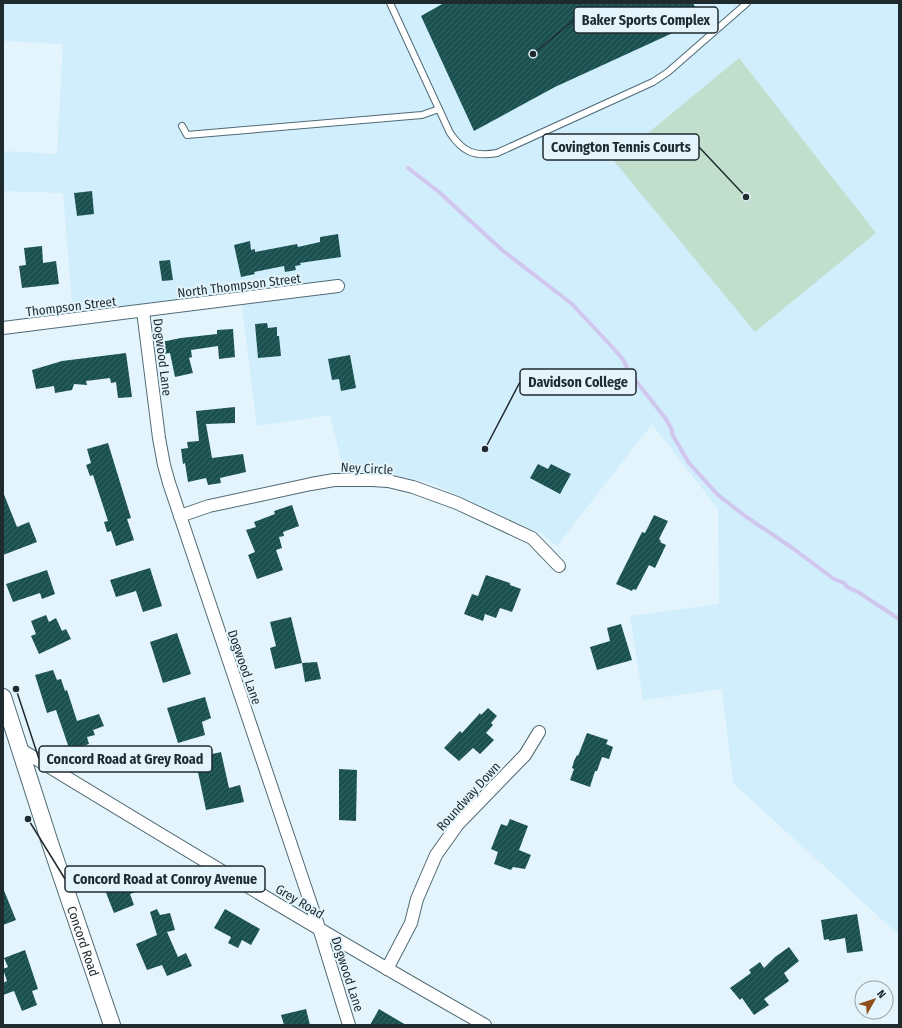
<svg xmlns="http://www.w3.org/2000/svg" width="902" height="1028" font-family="'Fira Sans Condensed',sans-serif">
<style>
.built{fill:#d1eefc}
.green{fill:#c2dfcd}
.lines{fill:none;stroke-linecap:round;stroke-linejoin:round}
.stream{stroke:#d1c6ee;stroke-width:4}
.building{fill:url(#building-hatch)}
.lane-casing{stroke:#506a75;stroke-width:8}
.street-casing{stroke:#506a75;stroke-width:14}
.secondary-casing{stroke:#506a75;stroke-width:18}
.lane{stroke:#fff;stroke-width:6}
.street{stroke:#fff;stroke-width:12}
.secondary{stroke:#fff;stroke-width:16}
.labels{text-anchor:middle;stroke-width:4;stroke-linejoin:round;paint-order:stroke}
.street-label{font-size:13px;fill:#1f2a2f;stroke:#e3f4fc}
.leader{fill:none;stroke:#1f2a2f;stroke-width:1.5}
.callout-dot{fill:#1f2a2f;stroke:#e3f4fc;stroke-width:1.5}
.callout{fill:#e3f4fc;stroke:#1f2a2f;stroke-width:1.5}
.callout-label{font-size:14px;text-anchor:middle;font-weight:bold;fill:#1f2a2f}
</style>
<defs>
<pattern id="building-hatch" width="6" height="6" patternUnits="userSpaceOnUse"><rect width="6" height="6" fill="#1a5150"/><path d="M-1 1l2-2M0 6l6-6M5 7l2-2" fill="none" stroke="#3a6767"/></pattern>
</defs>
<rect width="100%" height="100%" fill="#e3f4fc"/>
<polygon class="built" points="3,3 899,3 899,935 733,783 722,689 643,700 630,616 719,604 718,509 652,424 557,546 542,534 434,484 386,473 344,472 330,415 257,426 241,297 73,314 63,193 3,191 3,151 57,154 63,44 3,41"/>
<polygon class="green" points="739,58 876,233 755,332 614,161"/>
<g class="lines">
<polyline class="stream" points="408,168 439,192 502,250 572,304 614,349 624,361 628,371 666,419 672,430 672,434 689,463 718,495 745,516 791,547 834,579 844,583 847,587 858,592 899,619"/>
</g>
<g class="building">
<polygon points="444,3 693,3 701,20 555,87 474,131 421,16"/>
<polygon points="92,191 94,214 77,216 74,193"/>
<polygon points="338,234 341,257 300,263 301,265 295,266 296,270 285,272 284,266 254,272 255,274 241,277 234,245 250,241 251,250 255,249 255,252 297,244 298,247 320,242 320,237"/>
<polygon points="42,246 43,263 56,261 59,284 22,288 19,266 26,265 24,248"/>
<polygon points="170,260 173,280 162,281 159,261"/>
<polygon points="267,323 268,328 277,327 277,336 279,336 281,356 258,358 255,324"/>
<polygon points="233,329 235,357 219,359 218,346 191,350 192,357 189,358 193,373 175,377 170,353 163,354 161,342 181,338 217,334 217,330"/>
<polygon points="126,353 132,397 118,398 116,382 111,383 110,378 86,381 87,385 74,384 72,390 55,393 54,386 36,389 32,370 62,361"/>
<polygon points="350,355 356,388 341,391 339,379 332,380 328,359"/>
<polygon points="235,407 235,423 206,424 212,458 243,454 246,472 220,478 221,483 208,485 206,478 188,482 185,463 183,464 181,449 188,448 187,442 199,441 196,411"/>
<polygon points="108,443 131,518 127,519 134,540 116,546 111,531 107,532 104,522 108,521 93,475 90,476 86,465 91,463 87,449"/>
<polygon points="538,464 548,469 551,464 571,474 560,494 530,478"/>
<polygon points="3,492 17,527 29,522 37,542 3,555"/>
<polygon points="292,505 299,526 283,532 284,536 279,537 282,548 276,550 283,570 257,579 248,555 255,552 246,530 256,527 254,522 275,514 274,511"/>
<polygon points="654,515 668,521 659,539 661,541 660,542 666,545 655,568 649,565 636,590 633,589 632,591 616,584 642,532 645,533"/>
<polygon points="150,568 162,606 143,612 136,591 116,597 110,580"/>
<polygon points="47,570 55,594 42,599 40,593 13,602 6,584"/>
<polygon points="486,575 510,583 510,585 521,589 512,612 500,608 496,618 485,614 483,621 464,614 472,594 478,596"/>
<polygon points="46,615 49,622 56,618 62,631 66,629 71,639 39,654 31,636 36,634 31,621"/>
<polygon points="291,617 302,663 275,669 270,648 276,646 270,622"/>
<polygon points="621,624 632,660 597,670 590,647 610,641 607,628"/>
<polygon points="177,633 191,674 163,683 150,642"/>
<polygon points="317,662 321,679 305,682 302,663"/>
<polygon points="53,670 57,680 61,679 65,691 67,690 77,721 99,714 104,726 93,730 95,735 87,737 89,744 83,746 85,752 73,756 71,750 70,751 56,710 47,713 35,675"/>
<polygon points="205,697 211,718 202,722 205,735 178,743 167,708"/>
<polygon points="488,708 497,716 491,723 493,725 486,733 494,740 480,754 473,748 459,761 444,748 460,731 462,733 480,713 481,715"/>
<polygon points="587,733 608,740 606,744 613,747 609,759 602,757 597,771 595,771 590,787 570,780 574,769 572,768 574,761 577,755 578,756"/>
<polygon points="221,752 229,788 240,785 244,802 206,810 195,758"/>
<polygon points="339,769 357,770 356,821 339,820"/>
<polygon points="510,819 528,826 519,850 531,855 525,869 513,867 511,870 494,864 498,852 491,849 501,824 507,826"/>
<polygon points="121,872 126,883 140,877 144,889 130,894 134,905 114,913 101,880"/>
<polygon points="3,888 16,920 3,925"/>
<polygon points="157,909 160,915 170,913 175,930 167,932 178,957 186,953 192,966 167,976 162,965 147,970 136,944 157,935 150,912"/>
<polygon points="225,909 260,929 251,945 242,940 238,948 228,943 231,937 214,928"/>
<polygon points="857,914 863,951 847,953 845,938 829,941 829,939 824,940 821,920"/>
<polygon points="789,947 799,961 784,973 789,981 764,999 769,1005 754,1015 742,998 740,1000 730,988 751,973 749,970 760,962 764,968 775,957"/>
<polygon points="25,950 38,989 32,991 37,1005 22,1011 14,991 3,995 3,983 7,981 3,969 8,967 4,958"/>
<polygon points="306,1009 310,1025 284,1025 281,1015"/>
<polygon points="379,1009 406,1025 370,1025"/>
</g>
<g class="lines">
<g class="lane-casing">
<g id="lane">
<path d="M390 3 450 133C463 152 474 157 497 153L653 82 668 72 747 3"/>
<polyline points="182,126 187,135 422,115 439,109"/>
</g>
</g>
<g class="street-casing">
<g id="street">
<polyline points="143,311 159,438 164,465 169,483 319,928 349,1025"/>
<polyline points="3,328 338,286"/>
<polyline points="180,516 209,506 311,484 334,480 372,480 388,481 413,487 457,503 532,538 559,566"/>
<path d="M20 749C174 843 328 936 485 1025"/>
<polyline points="387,969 411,923 417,899 436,855 458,824 525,755 539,732"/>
</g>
</g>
<g class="secondary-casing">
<g id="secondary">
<path id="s1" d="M3 697 51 846 112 1025"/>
</g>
</g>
<use href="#lane" class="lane"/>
<use href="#street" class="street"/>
<use href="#secondary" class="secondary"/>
</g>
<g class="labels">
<g class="street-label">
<text transform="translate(239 285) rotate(-7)" y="5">North Thompson Street</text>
<text transform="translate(71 306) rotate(-7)" y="5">Thompson Street</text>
<text transform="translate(163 357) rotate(83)" y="5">Dogwood Lane</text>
<text transform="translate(367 468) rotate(3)" y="5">Ney Circle</text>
<text transform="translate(245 667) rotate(71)" y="5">Dogwood Lane</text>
<text transform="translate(468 796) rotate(-48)" y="5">Roundway Down</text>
<text transform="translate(300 901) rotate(31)" y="5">Grey Road</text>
<text dy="5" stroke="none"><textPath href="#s1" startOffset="257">Concord Road</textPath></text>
<text transform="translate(348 974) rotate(72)" y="5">Dogwood Lane</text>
</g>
</g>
<path class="leader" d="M533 54L574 20M746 197L699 147M485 449L520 382M16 689L39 759M28 819L65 879"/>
<g class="callout-dot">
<circle cx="533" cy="54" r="4"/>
<circle cx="746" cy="197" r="4"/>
<circle cx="485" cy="449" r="4"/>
<circle cx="16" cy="689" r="4"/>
<circle cx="28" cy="819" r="4"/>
</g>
<g class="callout">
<rect x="574" y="7" width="144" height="26" rx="4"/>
<rect x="543" y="134" width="156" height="26" rx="4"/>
<rect x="520" y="369" width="116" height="26" rx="4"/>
<rect x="39" y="746" width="173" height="26" rx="4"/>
<rect x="65" y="866" width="200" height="26" rx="4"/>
</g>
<g class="callout-label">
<text x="646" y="25">Baker Sports Complex</text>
<text x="621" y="152">Covington Tennis Courts</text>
<text x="578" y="387">Davidson College</text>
<text x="125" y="764">Concord Road at Grey Road</text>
<text x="165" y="884">Concord Road at Conroy Avenue</text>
</g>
<rect width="902" height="1028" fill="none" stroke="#1f2a2f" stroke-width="8"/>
<g transform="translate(874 1000) rotate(51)"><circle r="19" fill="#e3f4fc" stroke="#95a3aa"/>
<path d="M0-3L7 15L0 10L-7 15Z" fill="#8f4e1a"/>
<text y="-6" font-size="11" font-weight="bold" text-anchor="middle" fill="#1f2a2f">N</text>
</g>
</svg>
